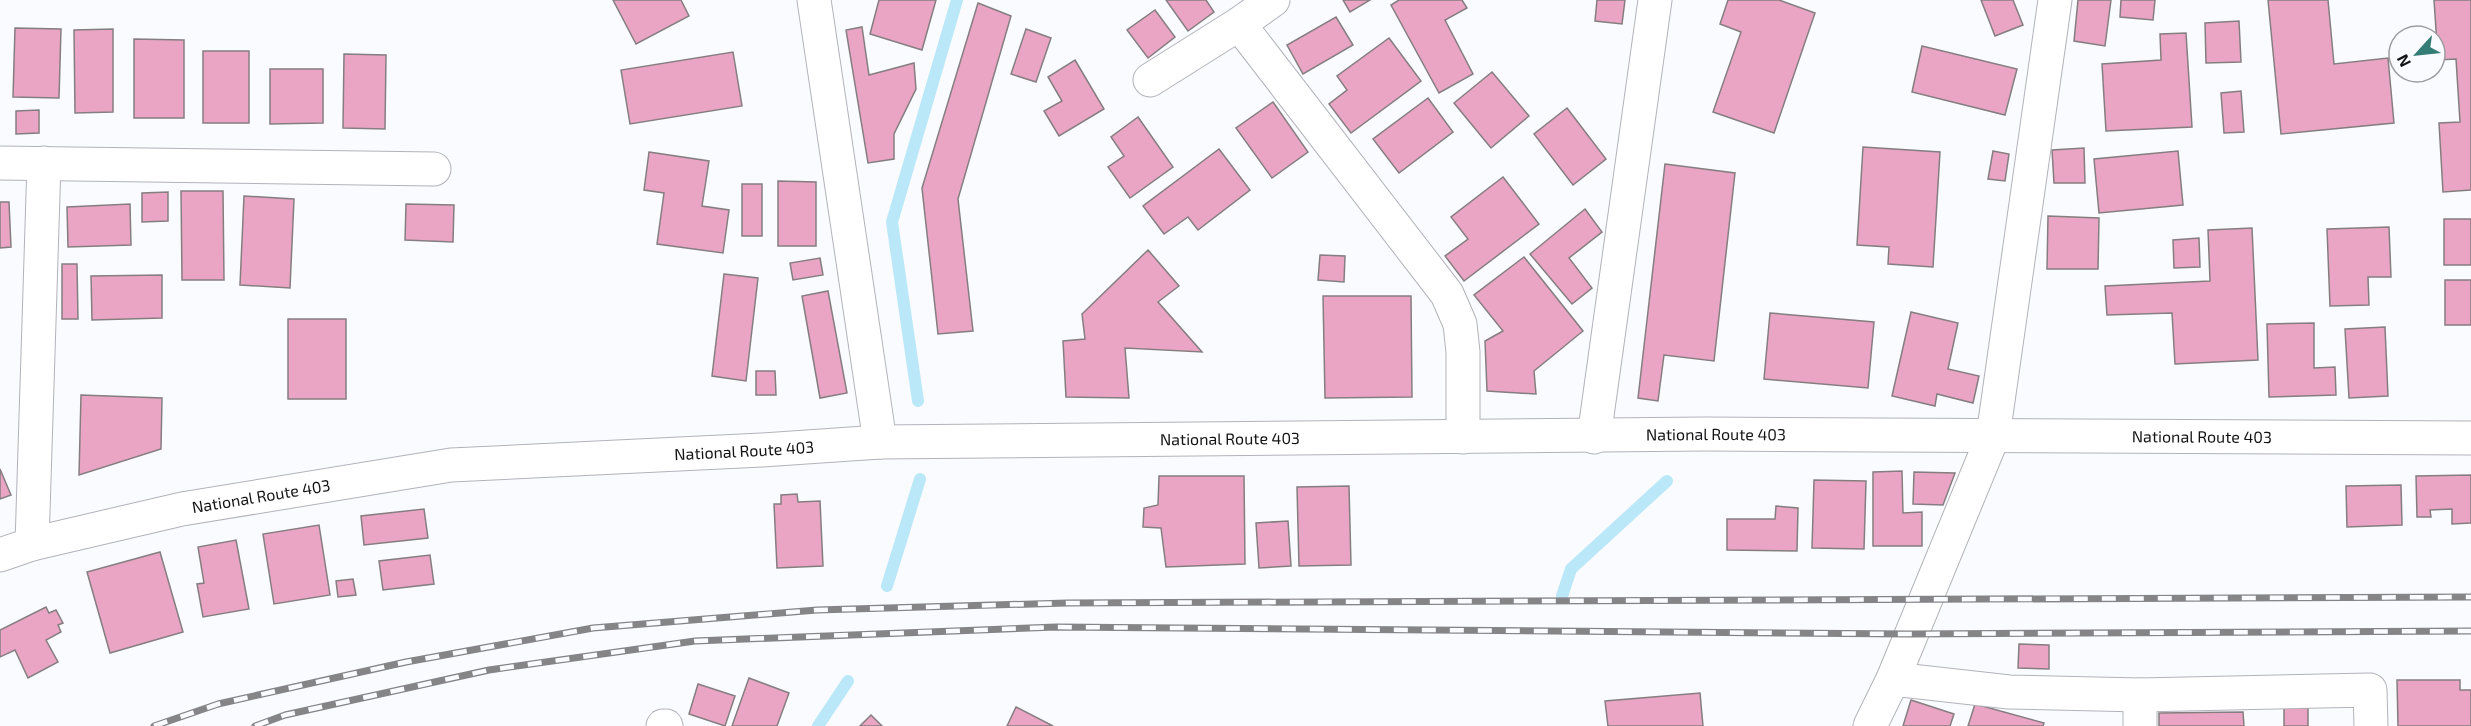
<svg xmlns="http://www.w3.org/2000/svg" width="2471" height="726" font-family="'Exo 2',sans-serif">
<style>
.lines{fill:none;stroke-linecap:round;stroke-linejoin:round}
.stream{stroke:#bae8f9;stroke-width:12}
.building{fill:#e9a5c3;stroke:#857e81;stroke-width:1.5}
.minor-casing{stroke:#b2b3b9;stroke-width:35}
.highway-casing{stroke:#b2b3b9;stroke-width:35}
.minor{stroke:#fff;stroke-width:33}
.highway{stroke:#fff;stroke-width:33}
.rail-casing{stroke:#858588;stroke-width:7}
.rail{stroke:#fafbff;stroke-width:4.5;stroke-dasharray:14;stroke-linecap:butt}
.labels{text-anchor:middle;stroke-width:5;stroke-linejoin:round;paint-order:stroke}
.street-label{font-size:16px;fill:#131315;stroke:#fafbff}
</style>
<rect width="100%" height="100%" fill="#fafbff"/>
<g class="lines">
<g class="stream">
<polyline points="918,401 892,222 957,0"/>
<polyline points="887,586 920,479"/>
<polyline points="1562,596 1571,569 1667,481"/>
<polyline points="818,726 848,681"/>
</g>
</g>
<g class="building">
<polygon points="613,0 681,0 689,16 636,44"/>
<polygon points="879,0 936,0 922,50 870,34"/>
<polygon points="1166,0 1206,0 1214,12 1188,31"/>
<polygon points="1343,0 1370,0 1350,12"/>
<polygon points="1399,0 1462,0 1467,8 1445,20 1473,74 1439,93 1391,5"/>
<polygon points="1597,0 1625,0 1622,24 1595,21"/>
<polygon points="1728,0 1779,0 1815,13 1774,133 1713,112 1741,32 1720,24"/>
<polygon points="1981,0 2013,0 2023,25 1995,36"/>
<polygon points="2078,0 2111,0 2105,46 2074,41"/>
<polygon points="2121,0 2155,0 2153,20 2120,17"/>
<polygon points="2268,0 2328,0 2334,64 2388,58 2394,123 2281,134"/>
<polygon points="2434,0 2471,0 2471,190 2443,192 2439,123 2460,122 2456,59 2438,60"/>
<polygon points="978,3 1011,16 958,199 973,331 938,334 922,188"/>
<polygon points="1155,10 1175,37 1148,58 1127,30"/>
<polygon points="1336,17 1353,45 1303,74 1287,45"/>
<polygon points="2239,21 2241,62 2206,63 2205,23"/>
<polygon points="862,27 869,75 914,63 916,89 894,134 894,159 868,163 846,30"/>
<polygon points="15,28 61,29 59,98 13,97"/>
<polygon points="113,29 113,112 75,113 74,30"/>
<polygon points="1026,29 1051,38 1036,82 1011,74"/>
<polygon points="2186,33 2192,127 2106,131 2102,64 2161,60 2160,34"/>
<polygon points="1389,38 1421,81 1351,133 1329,104 1347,90 1337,76"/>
<polygon points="134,39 184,40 184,118 134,118"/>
<polygon points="1922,46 2017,69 2005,115 1912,92"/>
<rect x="203" y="51" width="46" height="72"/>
<polygon points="733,52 742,106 630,124 621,70"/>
<polygon points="344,54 386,55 385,129 343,128"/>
<polygon points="1075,60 1104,109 1059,136 1044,111 1062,101 1048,77"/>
<polygon points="270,69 323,69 323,123 270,124"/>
<polygon points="1492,72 1529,116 1491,148 1454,103"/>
<polygon points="2241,91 2244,132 2224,133 2221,93"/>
<polygon points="1428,98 1453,132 1399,173 1373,139"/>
<polygon points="1273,102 1308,152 1272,178 1236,128"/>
<polygon points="1567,108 1606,159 1573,185 1534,134"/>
<polygon points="39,110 39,133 16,134 16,111"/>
<polygon points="1138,117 1173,167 1130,198 1108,167 1124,156 1111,137"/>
<polygon points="1863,147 1940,152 1933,267 1888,264 1889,247 1857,245"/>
<polygon points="2084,148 2085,183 2054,183 2052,150"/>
<polygon points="1219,149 1250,190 1198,230 1188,217 1164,234 1143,206"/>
<polygon points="1993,151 2009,154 2005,181 1988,179"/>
<polygon points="2178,151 2183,205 2099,213 2094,159"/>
<polygon points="649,152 709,161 702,206 729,210 723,253 657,244 664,193 644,190"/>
<polygon points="1665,164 1735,173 1714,361 1664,355 1658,401 1638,398"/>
<polygon points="1503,177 1539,224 1464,281 1445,256 1468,239 1451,217"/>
<polygon points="778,181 816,182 816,246 778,246"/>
<rect x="742" y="184" width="20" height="52"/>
<polygon points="181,191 223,191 224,280 182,280"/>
<polygon points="168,192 168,221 142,222 142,193"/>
<polygon points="244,196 294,199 290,288 240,285"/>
<polygon points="0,202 9,202 11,247 0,248"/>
<polygon points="130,204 131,245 68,247 67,207"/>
<polygon points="406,204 454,205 453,242 405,240"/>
<polygon points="1585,209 1602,232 1569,258 1592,288 1572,304 1530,254"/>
<polygon points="2048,216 2099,218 2098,269 2047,269"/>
<rect x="2444" y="219" width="27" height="46"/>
<polygon points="2389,227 2391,277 2368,277 2369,305 2330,306 2327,229"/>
<polygon points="2252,228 2258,360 2175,364 2172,313 2107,315 2105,286 2210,281 2208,230"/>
<polygon points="2199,238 2200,267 2174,268 2173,240"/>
<polygon points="1148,250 1179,286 1158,302 1202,352 1125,348 1129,398 1066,397 1063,341 1085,339 1082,314"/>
<polygon points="1320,255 1345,256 1344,282 1318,280"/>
<polygon points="1524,257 1583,331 1534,371 1536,394 1487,391 1485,341 1503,331 1474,295"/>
<polygon points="820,258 823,275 793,280 790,263"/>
<polygon points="62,264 77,264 78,319 62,319"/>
<polygon points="724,274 758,278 746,381 712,376"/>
<polygon points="162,275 162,318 92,320 91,276"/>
<rect x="2445" y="280" width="26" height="45"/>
<polygon points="828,291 847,393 820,398 802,296"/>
<polygon points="1323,296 1411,296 1412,397 1325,398"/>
<polygon points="1911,312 1958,323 1948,369 1979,376 1973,403 1937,394 1935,406 1892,396"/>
<polygon points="1770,313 1874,322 1868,388 1764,379"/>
<rect x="288" y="319" width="58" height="80"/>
<polygon points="2314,323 2314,368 2335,367 2336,395 2269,397 2267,324"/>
<polygon points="2385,327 2388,396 2349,398 2345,329"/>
<polygon points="756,371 775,371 776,395 756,395"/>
<polygon points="81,395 162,398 161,449 79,475"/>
<polygon points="0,469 11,495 0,499"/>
<polygon points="1902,471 1903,513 1922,512 1922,546 1873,546 1873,472"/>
<polygon points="1914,472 1955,473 1943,505 1913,504"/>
<polygon points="2471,475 2471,523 2452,524 2452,509 2430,510 2431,517 2417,517 2416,476"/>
<polygon points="1159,476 1244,476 1245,564 1166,567 1161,528 1143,527 1144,508 1158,505"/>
<polygon points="1814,480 1866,481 1864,549 1812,548"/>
<polygon points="2401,485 2402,525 2347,527 2346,486"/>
<polygon points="1349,486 1351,565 1299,566 1297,487"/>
<polygon points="797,494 798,502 820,501 823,566 777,568 774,504 781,504 781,495"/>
<polygon points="1776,506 1798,508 1797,551 1727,550 1727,519 1775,519"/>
<polygon points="424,509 428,538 364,545 361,516"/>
<polygon points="1288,521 1291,566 1259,568 1256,523"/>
<polygon points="319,525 330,595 274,604 263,534"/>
<polygon points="236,540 249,609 203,617 197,584 204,583 198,547"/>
<polygon points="160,552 183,632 110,653 87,572"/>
<polygon points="430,555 434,584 383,590 379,561"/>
<polygon points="353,579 356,595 338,597 336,581"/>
<polygon points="46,607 49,613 56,610 63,623 58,625 61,632 46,640 58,662 28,678 15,650 0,657 0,630"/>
<polygon points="2019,644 2049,645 2049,669 2018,668"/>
<polygon points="749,678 789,693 777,726 732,726"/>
<polygon points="2397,680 2460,680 2460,690 2471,690 2471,726 2398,726"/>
<polygon points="698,684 735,696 725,726 689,714"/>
<polygon points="1700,693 1703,726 1608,726 1605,701"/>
<polygon points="1911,700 1954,714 1950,726 1903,726"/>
<polygon points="1975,704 2044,723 2043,726 1968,726"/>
<polygon points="1016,707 1053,726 1007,726"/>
<rect x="2284" y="708" width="24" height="18"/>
<polygon points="2243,712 2244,726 2159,726 2159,713"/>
<polygon points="871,715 882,726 860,726"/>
</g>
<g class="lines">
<g class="minor-casing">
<g id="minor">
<polyline points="814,0 880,442"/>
<polyline points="1239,24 1447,294 1460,324 1463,352 1463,437"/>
<polyline points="1150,80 1239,24 1273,0"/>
<polyline points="0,163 434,169"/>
<polyline points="1594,437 1655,0"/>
<polyline points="32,544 44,163"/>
<polyline points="1893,679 2009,692 2140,695 2370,690 2371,726"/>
<polyline points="663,726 666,726"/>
<polyline points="1870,726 1893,679 1993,436 2055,0"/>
<polyline points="2140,726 2140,695"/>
</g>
</g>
<g class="highway-casing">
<g id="highway">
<path id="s1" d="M0 555 32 544 182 509 451 465 762 450 880 442 1705 434 2471 438"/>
</g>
</g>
<use href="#minor" class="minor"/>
<use href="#highway" class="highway"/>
<g class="rail-casing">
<g id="rail">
<polyline points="154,726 218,704 406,662 593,628 817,610 1067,603 2471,597"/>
<polyline points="255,726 285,715 489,670 695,641 1056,627 1911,634 2471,631"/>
</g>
</g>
<use href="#rail" class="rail"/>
</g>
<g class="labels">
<g class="street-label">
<text dy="6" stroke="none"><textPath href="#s1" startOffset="1726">National Route 403</textPath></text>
<text dy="6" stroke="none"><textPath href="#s1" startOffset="2212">National Route 403</textPath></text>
<text dy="6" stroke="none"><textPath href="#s1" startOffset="1240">National Route 403</textPath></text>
<text dy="6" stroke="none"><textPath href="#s1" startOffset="754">National Route 403</textPath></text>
<text dy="6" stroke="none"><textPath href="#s1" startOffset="268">National Route 403</textPath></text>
</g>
</g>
<g transform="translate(2417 54) rotate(243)"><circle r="28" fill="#fafbff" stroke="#9e9ea1" stroke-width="1.5"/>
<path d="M0-4.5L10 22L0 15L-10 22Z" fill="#347c76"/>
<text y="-9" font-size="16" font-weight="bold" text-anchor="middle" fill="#131315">N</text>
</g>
</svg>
